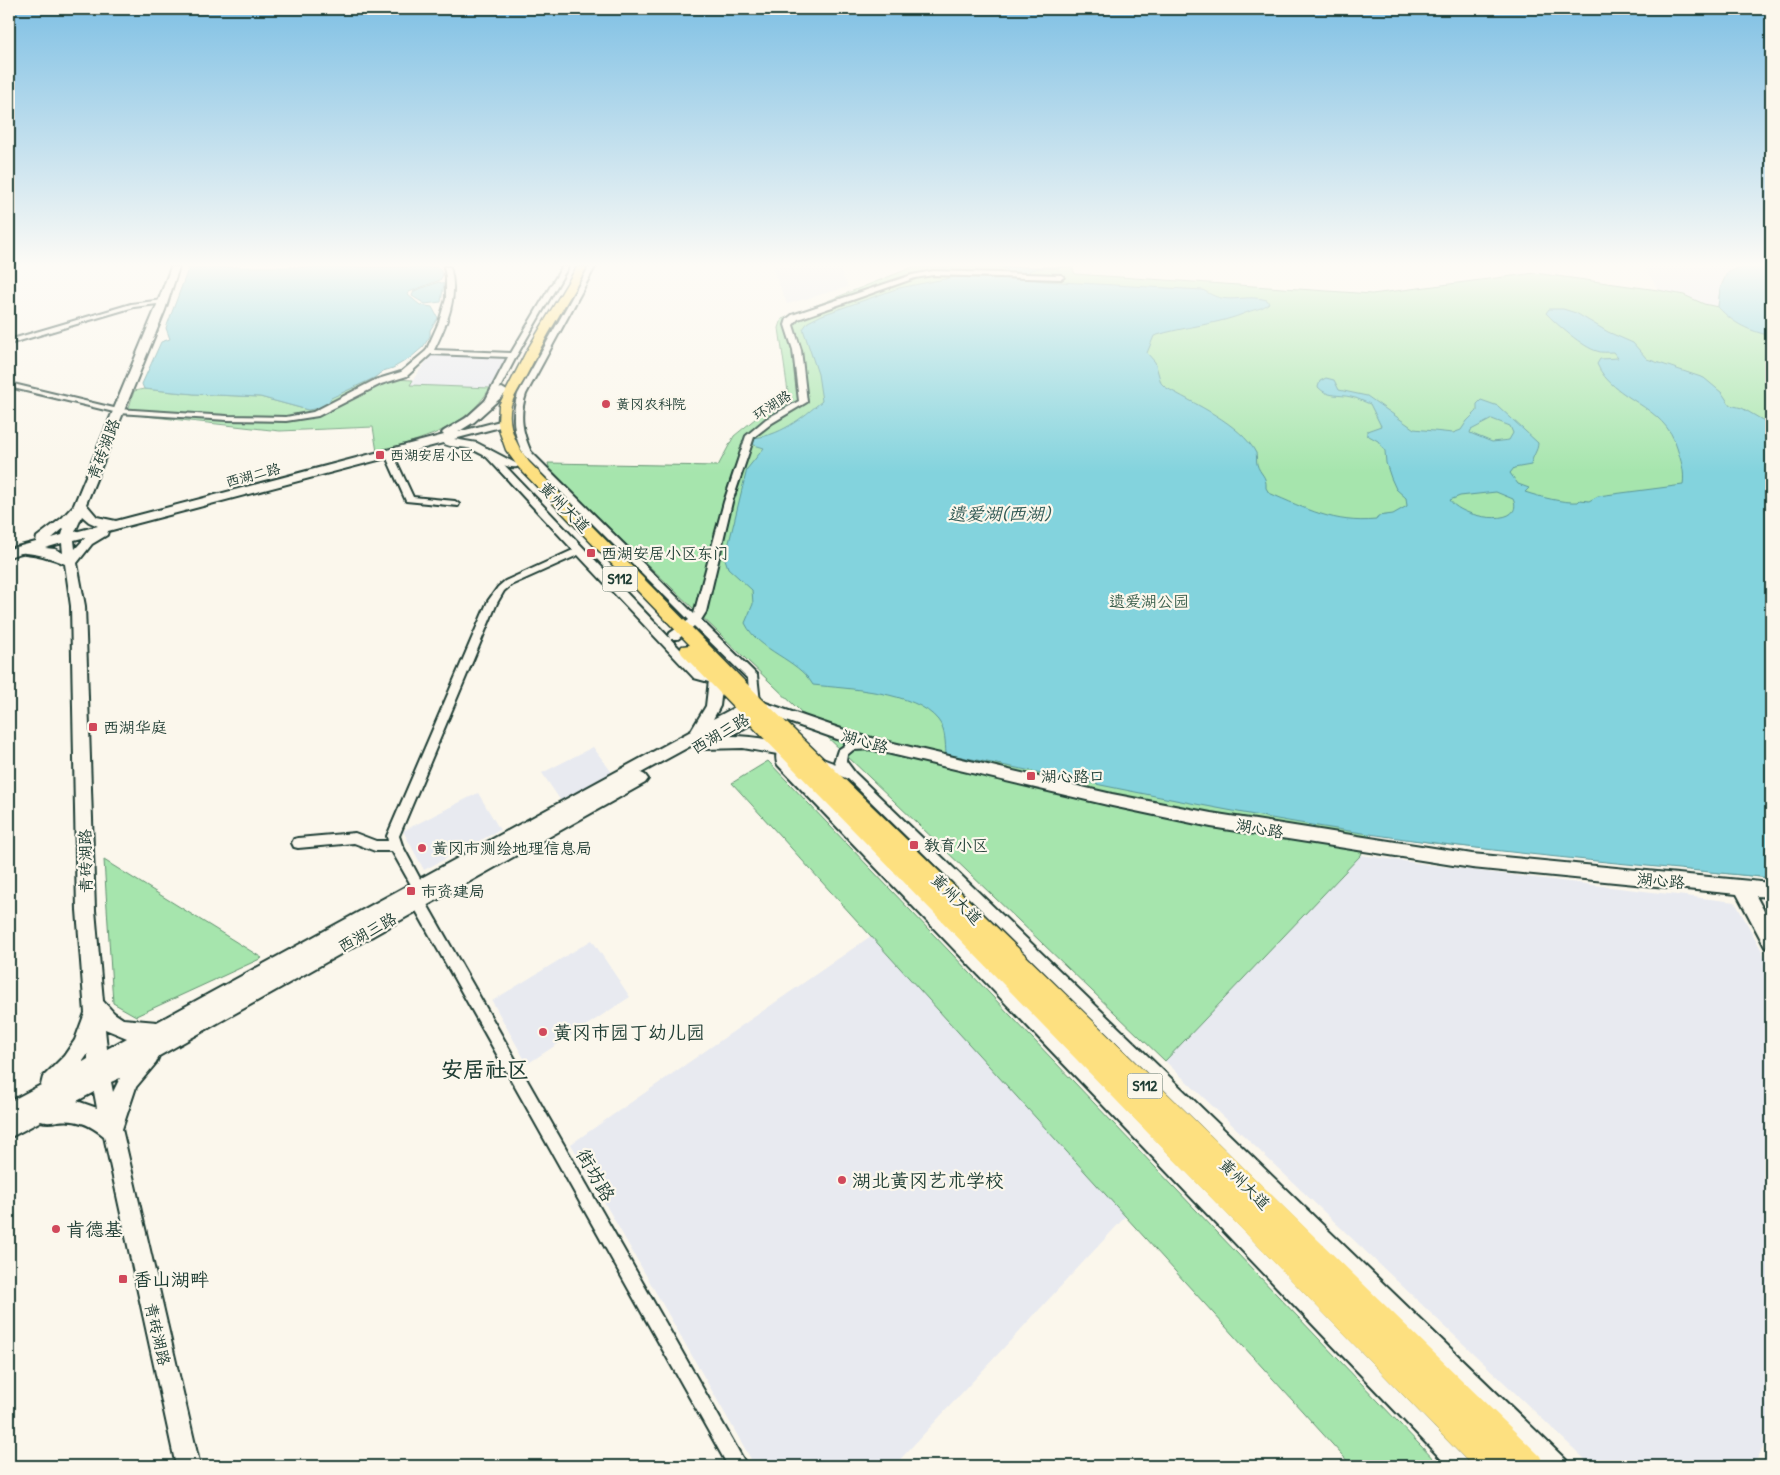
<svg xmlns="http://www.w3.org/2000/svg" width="1780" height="1475" font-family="'Patrick Hand','LXGW WenKai TC',sans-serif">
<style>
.built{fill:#e8eaf0}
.green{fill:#a6e5ad;stroke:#629170}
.water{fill:#83d3dd;stroke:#5b9799;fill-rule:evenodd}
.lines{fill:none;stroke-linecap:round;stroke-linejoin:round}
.street-casing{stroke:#1f3d34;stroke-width:4}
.secondary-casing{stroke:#1f3d34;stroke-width:4}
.primary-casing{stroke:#1f3d34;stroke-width:3}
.street{fill:#fbf7ec;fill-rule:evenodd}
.secondary{fill:#fbf7ec;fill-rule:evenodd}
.primary{fill:#fde080;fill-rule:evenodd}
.poi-dot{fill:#d1495b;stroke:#fbf7ec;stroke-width:2}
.labels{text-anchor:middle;stroke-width:4.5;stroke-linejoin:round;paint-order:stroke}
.far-poi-label{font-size:14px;fill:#1f3d34;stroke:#fbf7ec;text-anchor:start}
.far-street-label{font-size:14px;fill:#1f3d34;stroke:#fbf7ec}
.shield{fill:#fbf7ec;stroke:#61756b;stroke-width:1}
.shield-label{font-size:15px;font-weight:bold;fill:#1f3d34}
.street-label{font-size:16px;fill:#1f3d34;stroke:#fbf7ec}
.poi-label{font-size:16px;fill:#1f3d34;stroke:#fbf7ec;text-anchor:start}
.park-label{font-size:16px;fill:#3a5f4c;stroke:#fbf7ec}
.water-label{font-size:18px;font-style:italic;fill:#335b56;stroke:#fbf7ec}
.near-poi-label{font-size:19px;fill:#1f3d34;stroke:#fbf7ec;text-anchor:start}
.near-street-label{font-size:19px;fill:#1f3d34;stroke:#fbf7ec}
.near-quarter-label{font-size:22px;font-weight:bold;fill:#1f3d34;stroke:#fbf7ec}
</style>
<rect width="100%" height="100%" fill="#fbf7ec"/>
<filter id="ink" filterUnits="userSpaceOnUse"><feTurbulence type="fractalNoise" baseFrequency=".02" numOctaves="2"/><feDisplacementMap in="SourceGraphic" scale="10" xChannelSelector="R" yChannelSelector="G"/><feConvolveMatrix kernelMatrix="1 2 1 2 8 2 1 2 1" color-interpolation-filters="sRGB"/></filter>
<g filter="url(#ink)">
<g class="built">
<polygon points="772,267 839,267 848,287 787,304"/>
<polygon points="1645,267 1741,267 1727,273 1720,289 1718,307 1704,304 1684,295 1658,290"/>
<polygon points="431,355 506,359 490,388 409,385"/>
<polygon points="593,747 616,778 565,807 542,773"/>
<polygon points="478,793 500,830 424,870 403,831"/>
<polygon points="1361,855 1446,867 1735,902 1771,967 1771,1434 1753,1466 1592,1466 1165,1061"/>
<polygon points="871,936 1126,1216 894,1466 755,1466 571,1144"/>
<polygon points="592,940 630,997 527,1064 492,1001"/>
</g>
<g class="green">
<polygon points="913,267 1072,267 1075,274 1372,294 1535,273 1658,290 1684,295 1704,304 1718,307 1720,289 1727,273 1741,267 1771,267 1771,878 1441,844 1370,833 1361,855 1165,1061 550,471 548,463 718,466 734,436 788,392 779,328 782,319"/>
<path d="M374 378 413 380 410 385 490 388C465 430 421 439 377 452L373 427 280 431 127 414 134 391 144 389 194 394 260 397 308 410 328 404 330 398Z"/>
<polygon points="768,761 1440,1466 1352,1466 732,783"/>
<polygon points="104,860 262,958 136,1016 113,1003"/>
</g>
<g class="water">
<polygon points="189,267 438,267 443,275 440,280 409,292 408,295 420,305 432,307 438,318 430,330 430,336 423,347 410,358 393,368 383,371 374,378 331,398 328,403 319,408 308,410 260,397 194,394 144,389 142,384 161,342 170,339 166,328"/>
<path d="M1001 267H1064C1053 271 1040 265 1029 271L1031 279 1043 281 1203 290C1229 307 1240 293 1267 300L1269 303C1263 309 1255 309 1248 312 1218 325 1185 326 1154 336L1147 353 1155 362 1161 383 1165 387C1193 403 1241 424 1256 453 1257 456 1256 460 1257 464 1260 475 1267 475 1266 488L1269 493C1307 509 1334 524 1376 520L1378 516 1393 514 1407 506 1406 498 1396 489 1391 478 1386 463 1385 451 1378 441 1367 435V431L1381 426 1370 404C1364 402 1358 398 1351 397 1339 394 1328 398 1318 387L1320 381 1326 378 1334 380 1339 390 1367 396 1414 429 1453 433 1461 430 1467 421 1477 411V404L1481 400 1498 406 1538 443C1538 451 1532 456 1531 465L1514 468 1510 473 1518 484 1529 488 1525 492C1540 497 1563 503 1578 502L1580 500 1589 501 1598 496 1683 485C1685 471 1681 461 1677 448 1665 404 1613 401 1597 364L1600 359 1618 358 1613 352C1608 352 1601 353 1597 351 1584 348 1555 323 1546 313L1549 309H1563L1576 313 1608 332 1633 343 1647 359 1704 378 1722 393 1730 405 1742 408 1771 425V878C1610 862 1448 849 1288 821 1173 801 1060 776 946 754 945 743 946 730 938 720 915 691 848 689 813 685 797 658 759 652 745 623L753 604 752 590 728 568 725 559 747 469 764 448 751 444V438C779 437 802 418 822 401L818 374 803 329 808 322 822 315 899 288 955 277 996 279 1008 277 1007 270ZM1492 419 1510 426 1513 433 1509 440 1492 442 1470 433 1471 430ZM1487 493 1496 492 1513 499C1526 528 1461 519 1450 500L1460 496Z"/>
<path d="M1741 267H1771V336C1748 330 1735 325 1718 307L1720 289 1727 273Z"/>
<polygon points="439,282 444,284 441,302 425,304 412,296 414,291"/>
</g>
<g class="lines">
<g class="street-casing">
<g id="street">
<path d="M444 267H450C459 297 447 323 434 350L511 353 562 267H568L517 355 490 407 483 405 508 357 431 354 407 376 381 384 318 416 286 421 227 420 118 413 9 387V383L118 409 227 416 286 417 313 412 375 380 401 372 426 351 439 322 446 299V277Z"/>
<path d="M589 267H595L526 394C519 415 522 432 531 452L694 614 724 502 746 436 766 419 799 401 793 350 785 325 787 319 792 315 912 275 933 271 1061 275 1064 277 1061 279 933 275 915 278 798 319 793 325 801 350 807 402 772 423 754 437 732 502 706 612 701 620 757 675 760 702 755 706 750 702 748 679 694 626 678 639H670L669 636 670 633 689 620 524 455C513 435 511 415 518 394Z"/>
<polygon points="163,300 165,301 165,303 134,307 9,344 9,340 131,304"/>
<polygon points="486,448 489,449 702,672 720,677 721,680 716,684 694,678 578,555 511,585 504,591 497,603 399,836 402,845 425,888 423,892 419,893 415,892 392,851 375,851 354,843 298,848 294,847 292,843 294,839 298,838 355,833 376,841 388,841 387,836 488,601 498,587 505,581 573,550 483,453 482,451"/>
<polygon points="389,451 393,454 413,497 455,501 459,504 458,506 406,501 385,454"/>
<polygon points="850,742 873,743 875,746 873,749 853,750 847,755 846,761 855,773 1566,1460 1569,1466 1547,1466 848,779 816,766 814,763 816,760 820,758 836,764 834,762 838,750"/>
<path d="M783 745 787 746 789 749 788 761 1466 1460 1469 1466H1448L778 765C775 760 776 751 779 746Z"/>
<polygon points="419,897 424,899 747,1466 728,1466 414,907 413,903 414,899"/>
</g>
</g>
<g class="secondary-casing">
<path id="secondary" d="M171 267H179L165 310 86 504 97 517 116 521 444 435 442 433 444 431 466 418 498 389 502 388 507 391 506 393 474 422 458 432 504 420 508 421 509 423 508 425 454 439 477 443 519 465 517 467C506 470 484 454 473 450 464 445 451 449 443 443L108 531 107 535 92 544 77 563 85 606 95 910 103 1001 114 1013 123 1019 157 1022 691 731 706 706 709 680 711 676 716 675 721 676 723 680 720 706 713 719 739 705 760 701 859 735 1112 794 1211 813 1472 854 1771 883V897L1756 896 1771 924V949L1765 947 1737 894 1472 868 1211 827 1112 806 857 746 763 713 757 721 730 736C750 736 770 739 788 745L791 749 788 753 783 755 743 748 703 749 698 747 696 743 641 773 645 775 648 779 645 783 159 1056 156 1063 136 1087 122 1129 200 1466H176L104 1136C89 1124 77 1119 58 1121 52 1122 47 1123 41 1121L9 1138V1102L41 1085 43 1077 64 1056 75 1040 85 1013 77 910 71 606 65 564C52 558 39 554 25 553 21 552 13 556 9 557V549L36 542 37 537 62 518 74 505 155 310ZM82 516 89 522 98 526 75 532ZM64 528 62 535 52 538ZM86 537 75 549 74 540ZM62 543 63 553 55 549 45 548ZM105 1029 127 1038 107 1049ZM88 1054V1059L83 1062V1061ZM120 1078 113 1092 111 1082ZM94 1092 97 1108 77 1101Z"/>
</g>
<g class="primary-casing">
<path id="primary" d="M577 267H587C567 302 545 338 527 374 522 384 514 395 511 405 506 426 517 446 529 462L761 698 1540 1456 1544 1466H1510L1504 1460 1506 1466H1472L682 654 680 650 682 646 690 645 519 468 506 450 500 433 498 423 499 405 526 352Z"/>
</g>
<use href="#street" class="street"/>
<use href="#secondary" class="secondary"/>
<use href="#primary" class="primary"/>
</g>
</g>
<linearGradient id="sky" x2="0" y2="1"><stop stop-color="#7fc0e4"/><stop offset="0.56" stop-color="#fdfbf6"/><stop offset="1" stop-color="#fdfbf6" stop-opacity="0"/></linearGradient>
<rect width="1780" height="473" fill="url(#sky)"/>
<g class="poi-dot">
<circle cx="606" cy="404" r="5"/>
<rect x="375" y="450" width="10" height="10" rx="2.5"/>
<rect x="586" y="548" width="10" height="10" rx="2.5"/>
<rect x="88" y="722" width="10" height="10" rx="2.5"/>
<rect x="1026" y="771" width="10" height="10" rx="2.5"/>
<rect x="909" y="840" width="10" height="10" rx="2.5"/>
<circle cx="422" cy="848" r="5"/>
<rect x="406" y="886" width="10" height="10" rx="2.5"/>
<circle cx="543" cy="1032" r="5"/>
<circle cx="842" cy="1180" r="5"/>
<circle cx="56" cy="1229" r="5"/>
<rect x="118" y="1274" width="10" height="10" rx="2.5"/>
</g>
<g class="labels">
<g class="far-poi-label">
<text x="616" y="409">黄冈农科院</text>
<text x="390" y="460">西湖安居小区</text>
</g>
<g class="far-street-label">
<text transform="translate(772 405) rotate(-33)" y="5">环湖路</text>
<text transform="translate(253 475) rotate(-15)" y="5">西湖二路</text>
</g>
<g class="shield">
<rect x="602.5" y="566.5" width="35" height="25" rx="4"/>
<rect x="1127.5" y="1073.5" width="35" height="25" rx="4"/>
</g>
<g class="shield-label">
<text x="620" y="584">S112</text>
<text x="1145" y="1091">S112</text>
</g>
<g class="street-label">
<text transform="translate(103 449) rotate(-69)" y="6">青砖湖路</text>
<text transform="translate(565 507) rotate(45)" y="6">黄州大道</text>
<text transform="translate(720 733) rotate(-30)" y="6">西湖三路</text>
<text transform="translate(865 741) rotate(16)" y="6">湖心路</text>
<text transform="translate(1260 828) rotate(10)" y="6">湖心路</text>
<text transform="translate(85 861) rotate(-91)" y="6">青砖湖路</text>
<text transform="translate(1661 880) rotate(5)" y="6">湖心路</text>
<text transform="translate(957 899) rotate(45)" y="6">黄州大道</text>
<text transform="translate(367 932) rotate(-29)" y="6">西湖三路</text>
<text transform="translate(1245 1184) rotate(45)" y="6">黄州大道</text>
<text transform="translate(158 1334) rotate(77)" y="6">青砖湖路</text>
</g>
<g class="poi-label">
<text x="601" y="559">西湖安居小区东门</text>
<text x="103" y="733">西湖华庭</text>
<text x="1041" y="782">湖心路口</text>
<text x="924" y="851">教育小区</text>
<text x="432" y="854">黄冈市测绘地理信息局</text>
<text x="421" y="897">市资建局</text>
</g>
<g class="park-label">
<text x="1149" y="607">遗爱湖公园</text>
</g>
<g class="water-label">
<text x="999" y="520">遗爱湖(西湖)</text>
</g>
<g class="near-poi-label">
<text x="553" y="1039">黄冈市园丁幼儿园</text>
<text x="852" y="1187">湖北黄冈艺术学校</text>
<text x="66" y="1236">肯德基</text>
<text x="133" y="1286">香山湖畔</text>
</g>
<g class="near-street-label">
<text transform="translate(596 1175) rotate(60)" y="7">街坊路</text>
</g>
<g class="near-quarter-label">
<text x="485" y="1077">安居社区</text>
</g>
</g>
<rect width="1780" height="1475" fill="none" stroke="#fbf7ec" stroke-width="30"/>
<rect x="15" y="15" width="1750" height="1445" fill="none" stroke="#1f3d34" stroke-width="2" filter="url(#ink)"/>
</svg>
